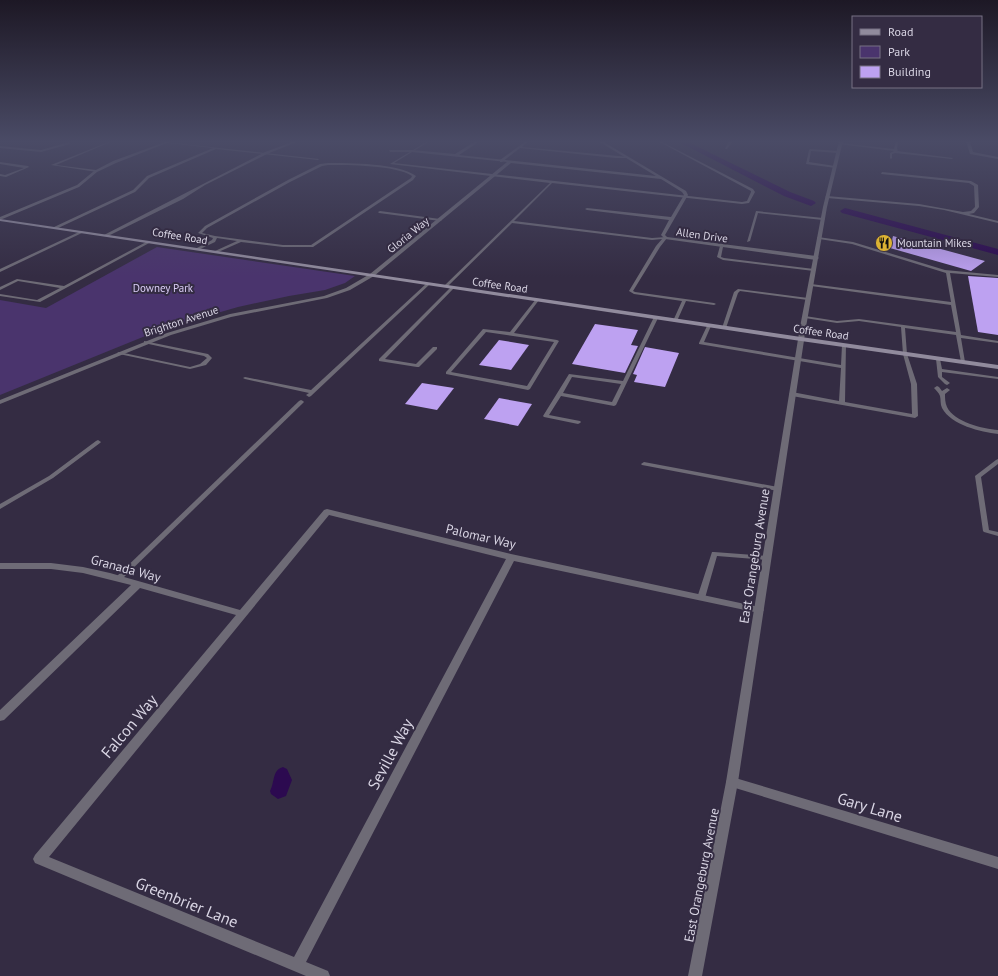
<svg xmlns="http://www.w3.org/2000/svg" width="998" height="976" font-family="'PT Sans',sans-serif">
<style>
.green{fill:#4a346d}
.water{fill:#2c0a50}
.lines{fill:none;stroke-linecap:round;stroke-linejoin:round}
.canal{fill:#2c0a50;fill-rule:evenodd}
.building{fill:#bda1f1}
.service{fill:#6e6b76;fill-rule:evenodd}
.minor{fill:#6e6b76;fill-rule:evenodd}
.tertiary{fill:#6e6b76;fill-rule:evenodd}
.secondary{fill:#918b9d;fill-rule:evenodd}
.labels{text-anchor:middle;stroke-width:4;stroke-linejoin:round;paint-order:stroke}
.far-street-label{font-size:11px;fill:#d9d5e4;stroke:#342c43}
.far-poi-label{font-size:11px;fill:#d9d5e4;stroke:#342c43;text-anchor:start}
.far-park-label{font-size:11px;fill:#dacdf6;stroke:#342c43}
.street-label{font-size:13px;fill:#d9d5e4;stroke:#342c43}
.near-street-label{font-size:16px;fill:#d9d5e4;stroke:#342c43}
</style>
<rect width="100%" height="100%" fill="#342c43"/>
<polygon class="green" points="157,247 355,276 345,283 325,290 289,296 238,307 165,328 0,395 0,300 46,308"/>
<path class="water" d="M283 767 287 769 292 780 286 796 278 799 271 794 270 791C275 782 272 770 283 767Z"/>
<g class="lines">
<g class="canal">
<polygon points="677,141 686,141 790,192 814,201 816,203 811,206 784,196"/>
<polygon points="845,208 998,249 998,255 842,213 840,211"/>
</g>
</g>
<g class="building">
<polygon points="893,236 985,261 971,271 890,248"/>
<polygon points="968,276 998,278 998,335 978,332"/>
<polygon points="595,324 638,330 631,345 638,346 625,373 572,364"/>
<polygon points="499,340 529,345 511,370 479,365"/>
<polygon points="645,347 679,353 665,387 634,382 637,375 633,374"/>
<polygon points="422,383 454,388 437,410 405,404"/>
<polygon points="499,398 532,404 518,426 484,419"/>
</g>
<g class="lines">
<g class="service">
<polygon points="111,141 113,141 56,165 96,170 97,172 51,165"/>
<polygon points="151,141 155,141 319,159 318,160 216,149 149,178 135,192 56,229 54,229 54,227 133,190 147,176 213,148"/>
<polygon points="428,141 430,141 394,163 742,202 747,201 751,192 751,191 658,141 660,141 753,189 755,192 749,203 742,204 552,183 514,221 652,238 666,237 667,238 660,247 633,291 635,292 714,303 716,304 714,305 686,301 677,321 675,322 673,321 682,301 634,294 629,291 656,246 662,239 652,240 512,223 447,287 445,287 445,285 550,183 390,164"/>
<polygon points="526,141 528,141 522,147 629,157 628,158 616,158 520,148 502,162 500,162 500,160"/>
<polygon points="896,141 898,141 897,149 898,150 897,151 953,158 952,159 895,153 892,154 892,158 891,159 890,158 890,153 894,151 839,144 840,143 894,149"/>
<polygon points="69,142 70,144 41,152 0,148 0,146 41,150"/>
<polygon points="810,149 839,151 838,153 811,151 809,162 835,166 836,168 806,164 809,150"/>
<polygon points="0,162 28,166 29,167 6,177 0,176 0,174 5,175 24,168 0,164"/>
<path d="M328 163C349 163 399 163 416 176L413 180 313 247H283L241 242 216 253 214 252 215 251 237 241 217 238 215 242 198 250 195 249 212 240 213 238 198 233 205 226 288 180 320 164ZM328 165C349 165 396 165 412 176L411 178 311 245H283L215 236 202 233 207 228 290 182 322 166Z"/>
<polygon points="380,211 440,219 442,220 440,221 379,213 378,212"/>
<polygon points="756,211 823,218 825,219 823,220 758,213 750,241 747,242"/>
<polygon points="81,231 84,232 0,272 0,269"/>
<polygon points="818,237 853,242 945,270 998,275 998,277 950,273 961,335 998,341 998,343 961,338 965,362 963,363 961,362 956,335 905,328 907,354 917,384 918,416 915,418 792,396 789,394 792,392 839,401 841,368 699,344 699,343 707,326 709,325 711,326 704,342 841,365 842,345 844,344 846,344 845,402 912,414 911,384 903,354 901,327 859,321 837,323 805,318 803,317 805,316 837,321 859,319 956,332 951,305 811,286 809,285 811,284 951,302 946,273 852,244 819,239 817,238"/>
<polygon points="148,241 151,242 40,302 0,296 0,294 37,300 60,288 18,281 0,290 0,287 17,279 64,286"/>
<polygon points="720,246 723,247 721,257 724,258 814,269 816,270 814,271 723,260 717,257"/>
<polygon points="427,283 430,284 311,396 309,397 306,395 309,393 245,379 243,378 245,377 311,390"/>
<polygon points="451,287 454,288 385,359 416,364 433,347 437,347 437,349 419,367 417,367 379,361 379,359"/>
<polygon points="738,289 808,298 810,299 808,300 740,291 738,293 726,328 724,329 722,329 722,328 734,292"/>
<path d="M536 299 539 300 514 333 557 340 559 341 530 389 528 390 446 374V372L483 329 510 332ZM486 332 554 342 527 386 451 372Z"/>
<path d="M654 317H658V318L616 405 614 406 561 396 549 415 580 421 581 422 580 423 578 424 544 417 543 416 569 374 623 381ZM572 377 621 384 612 402 563 393Z"/>
<polygon points="144,341 208,354 212,358 206,365 190,369 119,354 117,353 119,352 190,367 200,364 207,358 204,356 144,343"/>
<polygon points="936,358 938,358 940,359 942,369 998,377 998,379 942,372 942,377 950,383 947,385 945,384 938,377 936,359"/>
<path d="M937 386 939 387 942 391 947 388 950 390 945 394C945 398 945 403 947 407 954 422 983 429 998 430V434C981 432 951 425 942 408 940 404 941 400 940 396 939 393 936 390 934 388Z"/>
<polygon points="301,400 303,401 304,402 303,403 121,580 117,580 116,578 117,576 299,401"/>
<polygon points="98,440 101,442 100,443 53,478 0,509 0,504 49,476 96,441"/>
<polygon points="998,459 998,464 981,477 989,530 998,532 998,536 984,532 983,531 975,476 996,460"/>
<polygon points="644,462 778,487 781,489 778,491 642,465 641,464"/>
<polygon points="712,552 714,552 767,556 769,556 770,558 769,560 767,560 717,556 705,598 703,600 699,600 697,598"/>
</g>
<g class="minor">
<polygon points="168,141 172,141 116,163 97,172 79,187 0,220 0,217 77,185 94,171 113,161"/>
<polygon points="295,141 299,141 267,154 205,185 183,199 108,236 104,235 265,152"/>
<polygon points="476,141 480,141 459,155 656,176 598,141 602,141 686,191 688,195 665,235 667,237 816,256 819,258 816,260 665,239 661,235 669,220 587,210 585,209 587,208 671,217 684,195 682,192 661,179 511,163 374,276 350,290 327,298 231,317 171,335 0,404 0,400 167,333 230,314 324,296 346,288 370,274 507,162 412,152 390,152 389,150 412,150 455,154"/>
<polygon points="729,141 733,141 727,149 725,149"/>
<polygon points="966,141 970,141 973,152 998,157 998,159 970,154"/>
<polygon points="882,172 971,181 978,185 979,207 974,213 969,214 998,221 998,223 944,210 919,206 827,198 825,197 827,196 919,204 963,212 971,211 975,207 974,186 969,183 881,174"/>
<path d="M327 509 511 554 759 607 762 608 764 610 762 612 759 613 514 561 306 962 328 971 330 976H306L35 863 33 859 35 855 236 615 140 588 4 720 0 721V710L131 585 83 573 51 569H0V563H51L83 567 110 573 240 610 324 510ZM329 515 506 559 294 957 49 857Z"/>
<polygon points="732,777 998,857 998,869 732,787 728,786 726,782 728,778"/>
</g>
<polygon class="tertiary" points="839,141 843,141 827,207 806,327 738,782 702,976 688,976 726,782 800,327 823,207"/>
<polygon class="secondary" points="0,219 801,337 998,365 998,369 801,341 0,221"/>
</g>
<linearGradient id="sky" x2="0" y2="1"><stop stop-color="#1d1825"/><stop offset="0.51" stop-color="#4a4b66"/><stop offset="1" stop-color="#4a4b66" stop-opacity="0"/></linearGradient>
<rect width="998" height="277" fill="url(#sky)"/>
<defs>
<g id="restaurant-disc" transform="scale(0.9)"><circle r="9.5" fill="#dbb233" stroke="#342c43"/><path d="M-5-6h1v4h1v-4h1v4h1v-4h1v5L-1.5 .5V6h-2V.5L-5-1ZM5-6V6H3V1.5H1.5Q1.5-4 5-6Z" fill="#111"/></g>
</defs>
<g fill-rule="evenodd">
<use href="#restaurant-disc" x="884" y="243"/>
</g>
<g class="labels">
<g class="far-street-label">
<text transform="translate(408 235) rotate(-39)" y="4">Gloria Way</text>
<text transform="translate(702 235) rotate(8)" y="4">Allen Drive</text>
<text transform="translate(180 236) rotate(9)" y="4">Coffee Road</text>
<text transform="translate(500 285) rotate(8)" y="4">Coffee Road</text>
<text transform="translate(181 321) rotate(-18)" y="4">Brighton Avenue</text>
<text transform="translate(821 332) rotate(8)" y="4">Coffee Road</text>
</g>
<g class="far-poi-label">
<text x="897" y="247">Mountain Mikes</text>
</g>
<g class="far-park-label">
<text x="163" y="292">Downey Park</text>
</g>
<g class="street-label">
<text transform="translate(481 536) rotate(13)" y="5">Palomar Way</text>
<text transform="translate(754 556) rotate(-81)" y="5">East Orangeburg Avenue</text>
<text transform="translate(126 568) rotate(15)" y="5">Granada Way</text>
<text transform="translate(701 875) rotate(-79)" y="5">East Orangeburg Avenue</text>
</g>
<g class="near-street-label">
<text transform="translate(129 726) rotate(-50)" y="6">Falcon Way</text>
<text transform="translate(390 754) rotate(-62)" y="6">Seville Way</text>
<text transform="translate(870 807) rotate(17)" y="6">Gary Lane</text>
<text transform="translate(187 902) rotate(22)" y="6">Greenbrier Lane</text>
</g>
</g>
<rect x="852" y="16" width="130" height="72" fill="#342c43" stroke="#767083"/>
<rect x="860" y="29" width="20" height="6" fill="#918b9d" stroke="#767083"/>
<text x="888" y="36" font-size="12" fill="#d9d5e4">Road</text>
<rect x="860" y="46" width="20" height="12" fill="#4a346d" stroke="#767083"/>
<text x="888" y="56" font-size="12" fill="#d9d5e4">Park</text>
<rect x="860" y="66" width="20" height="12" fill="#bda1f1" stroke="#767083"/>
<text x="888" y="76" font-size="12" fill="#d9d5e4">Building</text>
</svg>
